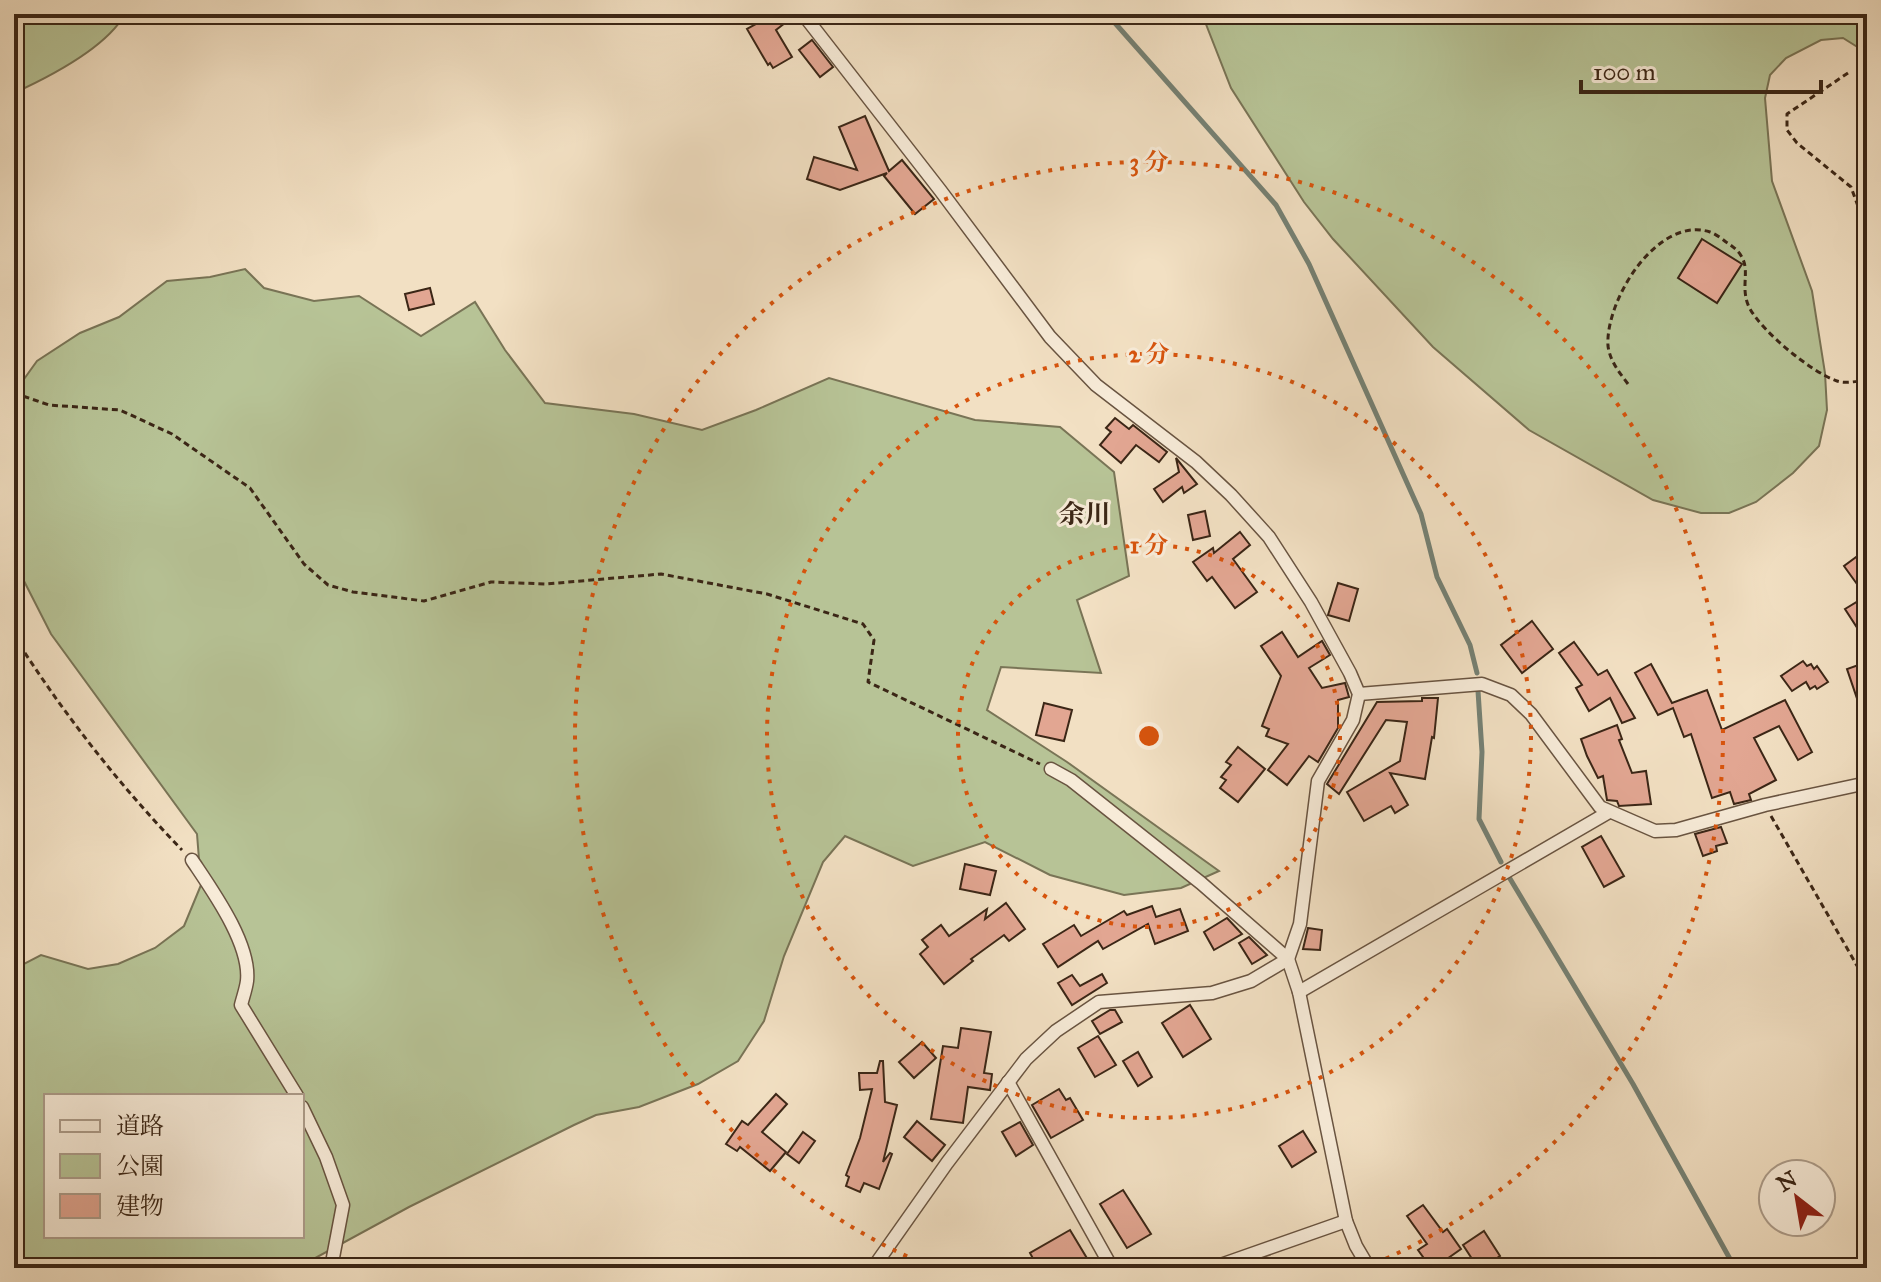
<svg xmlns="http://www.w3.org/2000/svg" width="1881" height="1282" font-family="'IM FELL Great Primer','Noto Serif JP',serif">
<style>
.green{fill:#b7c396;stroke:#797456;stroke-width:2;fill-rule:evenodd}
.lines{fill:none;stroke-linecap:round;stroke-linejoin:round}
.stream{stroke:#758174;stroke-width:5}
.building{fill:#e2a692;stroke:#3b2616;stroke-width:2}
.street-casing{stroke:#695441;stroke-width:15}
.path{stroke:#3b2616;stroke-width:3;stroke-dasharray:6 4;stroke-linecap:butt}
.street{stroke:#f7ebd8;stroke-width:12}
.ring{fill:none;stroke:#d7540d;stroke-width:4;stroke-dasharray:4 8}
.labels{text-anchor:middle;stroke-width:6;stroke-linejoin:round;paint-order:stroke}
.neighbourhood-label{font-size:26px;font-weight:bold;fill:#3b2616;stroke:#f7ebd8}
.centre{fill:#d7540d;stroke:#f7ebd8;stroke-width:4}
.ring-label{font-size:24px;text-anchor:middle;font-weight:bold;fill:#d7540d;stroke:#f7ebd8;stroke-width:6;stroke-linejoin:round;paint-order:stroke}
</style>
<rect width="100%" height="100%" fill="#f2e0c3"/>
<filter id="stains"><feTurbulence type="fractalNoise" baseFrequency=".0025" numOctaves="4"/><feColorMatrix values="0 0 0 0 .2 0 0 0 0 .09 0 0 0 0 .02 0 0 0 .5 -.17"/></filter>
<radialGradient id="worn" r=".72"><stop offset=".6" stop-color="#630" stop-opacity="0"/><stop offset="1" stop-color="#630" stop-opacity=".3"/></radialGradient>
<g class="green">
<path d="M14 14H125C106 48 49 77 14 93Z"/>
<polygon points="1202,14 1867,14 1867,53 1843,38 1821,40 1786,58 1770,75 1765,98 1772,181 1812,291 1825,373 1827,410 1819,446 1793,473 1756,502 1729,513 1701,513 1653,500 1529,430 1433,347 1333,239 1304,202 1231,88"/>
<path d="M245 269 264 288 314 301 359 296 421 336 475 302 505 350 545 403 634 414 702 430 756 410 829 378 975 420 1060 427 1114 472 1129 576 1077 600 1101 673 1001 667 987 710 1067 762 1219 871 1181 888 1124 895 1050 875 985 842 913 866 845 836 823 862 784 956 764 1021 738 1061 698 1084 639 1107 596 1115 574 1125 409 1207 297 1268H14V969L41 955 88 969 118 964 155 948 184 926 201 885 197 834 51 634 24 581 14 555V393L37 361 80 333 119 317 167 281 210 277ZM46 1096H302V1236H46Z"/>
</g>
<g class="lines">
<g class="stream">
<polyline points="1107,14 1276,205 1309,264 1421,514 1437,577 1470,645 1477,673"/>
<polyline points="1478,691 1482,752 1479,819 1501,862"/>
<polyline points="1509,877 1633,1084 1735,1268"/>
</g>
</g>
<g class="building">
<polygon points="774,14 794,16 776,30 792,57 773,68 770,63 768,65 747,29"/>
<polygon points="812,40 833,67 820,77 799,50"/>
<polygon points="865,116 889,171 902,160 934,199 915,214 884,176 887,173 840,190 807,179 814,157 857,170 839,127"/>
<polygon points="1702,239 1742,264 1717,303 1678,278"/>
<polygon points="430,288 434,304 409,310 405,294"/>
<polygon points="1115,418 1129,429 1133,425 1167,452 1159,462 1136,445 1121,463 1100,445 1111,432 1106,428"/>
<polygon points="1176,458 1197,484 1184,493 1182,487 1163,502 1154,489 1179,472"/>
<polygon points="1205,511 1210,536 1193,540 1188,515"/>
<polygon points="1240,532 1250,545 1233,559 1257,592 1235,608 1212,577 1207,581 1193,562 1213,548 1214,553"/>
<polygon points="1867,549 1867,598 1844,566"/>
<polygon points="1338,583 1358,589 1349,621 1328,615"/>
<polygon points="1860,600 1867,612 1867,643 1845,609"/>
<polygon points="1532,621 1553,649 1522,673 1501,645"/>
<polygon points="1282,632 1298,657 1322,641 1330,655 1309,668 1322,688 1345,683 1349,697 1338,700 1338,728 1318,762 1309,756 1287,785 1268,770 1288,744 1266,736 1269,729 1262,726 1281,676 1261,646"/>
<polygon points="1574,642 1598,675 1607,670 1635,718 1622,723 1610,698 1589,711 1576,688 1582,685 1559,653"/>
<polygon points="1803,661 1807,666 1811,664 1814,669 1817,666 1828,682 1817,689 1815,686 1810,689 1806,682 1792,691 1781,676"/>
<polygon points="1867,662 1867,721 1865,722 1847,669"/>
<polygon points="1651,664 1672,703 1707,690 1722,730 1785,700 1812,752 1798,760 1779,726 1754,738 1776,780 1749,794 1751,800 1734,804 1730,792 1712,798 1691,734 1684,737 1673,708 1658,715 1635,673"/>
<polygon points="1422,698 1438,698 1434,738 1432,737 1425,779 1390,773 1408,805 1395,813 1391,806 1364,821 1347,792 1400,761 1407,722 1386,720 1339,794 1327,784 1377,702 1422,701"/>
<polygon points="1044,703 1072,710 1064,741 1036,735"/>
<polygon points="1617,725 1622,739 1619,740 1632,773 1646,771 1651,804 1619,806 1617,801 1607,800 1603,776 1598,778 1587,756 1581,739"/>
<polygon points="1238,747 1265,769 1238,802 1220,788 1226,780 1221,777 1231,765 1226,762"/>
<polygon points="1721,827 1727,843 1716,846 1717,851 1703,856 1695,834"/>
<polygon points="1601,836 1624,876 1604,887 1582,847"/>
<polygon points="965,864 996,871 990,895 960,889"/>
<polygon points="1006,903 1025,929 1009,941 1004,935 971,959 973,961 944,984 920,954 928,947 922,940 941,925 949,936 987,909 985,919"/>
<polygon points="1152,906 1156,917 1180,909 1188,931 1155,944 1148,924 1103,949 1098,941 1058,967 1043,944 1074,925 1081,936 1124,911 1127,915"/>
<polygon points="1227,918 1242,934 1214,950 1204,932"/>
<polygon points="1308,928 1322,930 1320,950 1303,949"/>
<polygon points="1249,937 1267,955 1252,964 1239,943"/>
<polygon points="1102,974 1107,983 1072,1005 1058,983 1072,975 1080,986"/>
<polygon points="1190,1005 1211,1039 1183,1057 1162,1023"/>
<polygon points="1110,1010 1115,1010 1122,1022 1100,1034 1092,1021"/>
<polygon points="961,1028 991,1032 984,1073 992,1074 990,1090 968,1087 963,1123 931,1119 943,1046 958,1048"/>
<polygon points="1098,1036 1116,1065 1095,1077 1078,1048"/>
<polygon points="922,1042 936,1058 914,1078 899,1062"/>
<polygon points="1138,1052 1152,1077 1138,1086 1123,1061"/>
<polygon points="880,1061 883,1061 885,1102 897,1105 883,1162 890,1153 892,1154 879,1189 864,1183 860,1192 846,1186 849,1177 846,1175 860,1138 872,1089 860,1090 859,1073 877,1073"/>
<polygon points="1059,1089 1066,1100 1070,1098 1083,1120 1051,1138 1032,1105"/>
<polygon points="776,1094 787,1104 762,1132 786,1152 770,1171 740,1147 737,1151 726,1144 742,1121 748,1125"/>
<polygon points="917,1121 945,1145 932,1161 904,1137"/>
<polygon points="1020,1122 1033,1145 1016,1156 1002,1132"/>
<polygon points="1303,1131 1316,1152 1292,1167 1279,1146"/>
<polygon points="803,1132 815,1141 799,1163 787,1154"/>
<polygon points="1123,1190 1151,1234 1127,1248 1100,1204"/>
<polygon points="1423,1205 1443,1232 1447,1229 1461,1249 1434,1268 1431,1268 1418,1250 1427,1244 1407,1216"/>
<polygon points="1070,1230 1088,1260 1074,1268 1038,1268 1030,1253"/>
<polygon points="1484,1231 1500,1256 1482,1268 1478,1268 1463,1245"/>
</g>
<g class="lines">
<g class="street-casing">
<g id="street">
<polyline points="803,14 940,190 1050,337 1096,385 1196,462 1231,495 1269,537 1311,602 1350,673 1359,694 1353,720 1318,781 1300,924 1288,959 1251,981 1212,993 1099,1002 1056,1031 1026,1059 947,1163 873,1268"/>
<polyline points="1359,694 1482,684 1511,695 1531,714 1600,807 1655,831 1676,830 1765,805 1867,783"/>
<polyline points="1051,769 1071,780 1201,883 1288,959 1299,992 1346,1221 1356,1246 1369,1268"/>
<path d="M192 860C212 890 251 944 247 981 246 989 243 997 241 1005L297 1096"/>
<polyline points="1299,992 1609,812"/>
<polyline points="1008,1082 1112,1268"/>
<polyline points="302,1107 326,1157 343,1205 331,1268"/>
<polyline points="1212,1268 1346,1221"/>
</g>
</g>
<g class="path">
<polyline points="1848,73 1787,114 1787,130 1797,143 1851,187 1867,231"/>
<path d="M1628 384C1619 372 1610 361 1608 346 1605 301 1657 215 1710 232 1716 234 1722 239 1726 242 1759 262 1737 281 1749 307 1761 331 1811 372 1837 381 1845 384 1858 381 1867 380"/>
<polyline points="14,393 49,405 120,410 172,434 250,488 304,564 328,585 353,592 424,601 491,582 546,584 661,574 767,594 863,624 874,640 868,682 1040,764"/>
<path d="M14 636C63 713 119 785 182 850"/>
<polyline points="1771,816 1867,983"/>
</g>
<use href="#street" class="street"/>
</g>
<g class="ring">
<circle cx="1149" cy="736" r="191"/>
<circle cx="1149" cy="736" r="382"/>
<path d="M929 1266A574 574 0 1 1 1369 1266"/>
</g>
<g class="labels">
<g class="neighbourhood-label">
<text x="1085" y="523">余川</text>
</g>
</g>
<circle cx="1149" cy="736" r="12" class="centre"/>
<g class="ring-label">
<text x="1149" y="170">3 分</text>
<text x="1149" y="362">2 分</text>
<text x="1149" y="553">1 分</text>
</g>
<rect width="1881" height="1282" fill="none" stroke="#f2e0c3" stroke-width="48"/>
<rect x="16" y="16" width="1849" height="1250" fill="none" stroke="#3b2616" stroke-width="4"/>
<rect x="24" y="24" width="1833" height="1234" fill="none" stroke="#3b2616" stroke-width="2"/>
<rect x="44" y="1094" width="260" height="144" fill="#f7ebd8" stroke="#ac9c8a" stroke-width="2"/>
<rect x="60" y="1120" width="40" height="12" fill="#f7ebd8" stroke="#ac9c8a" stroke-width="2"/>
<text x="116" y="1134" font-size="24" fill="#3b2616">道路</text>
<rect x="60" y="1154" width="40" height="24" fill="#b7c396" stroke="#ac9c8a" stroke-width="2"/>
<text x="116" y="1174" font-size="24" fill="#3b2616">公園</text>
<rect x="60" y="1194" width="40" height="24" fill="#e2a692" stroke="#ac9c8a" stroke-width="2"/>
<text x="116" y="1214" font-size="24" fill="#3b2616">建物</text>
<g transform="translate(1797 1198) rotate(329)"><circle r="38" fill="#f7ebd8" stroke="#ac9c8a" stroke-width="2"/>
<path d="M0-6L14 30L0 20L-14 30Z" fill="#8f2418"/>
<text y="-12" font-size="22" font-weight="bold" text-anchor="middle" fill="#3b2616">N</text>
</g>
<path d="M1581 80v12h240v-12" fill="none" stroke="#3b2616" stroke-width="4"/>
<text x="1593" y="80" font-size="24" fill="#3b2616" stroke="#f7ebd8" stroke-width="6" paint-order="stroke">100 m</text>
<rect width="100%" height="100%" filter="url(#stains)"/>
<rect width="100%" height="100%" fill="url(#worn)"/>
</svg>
